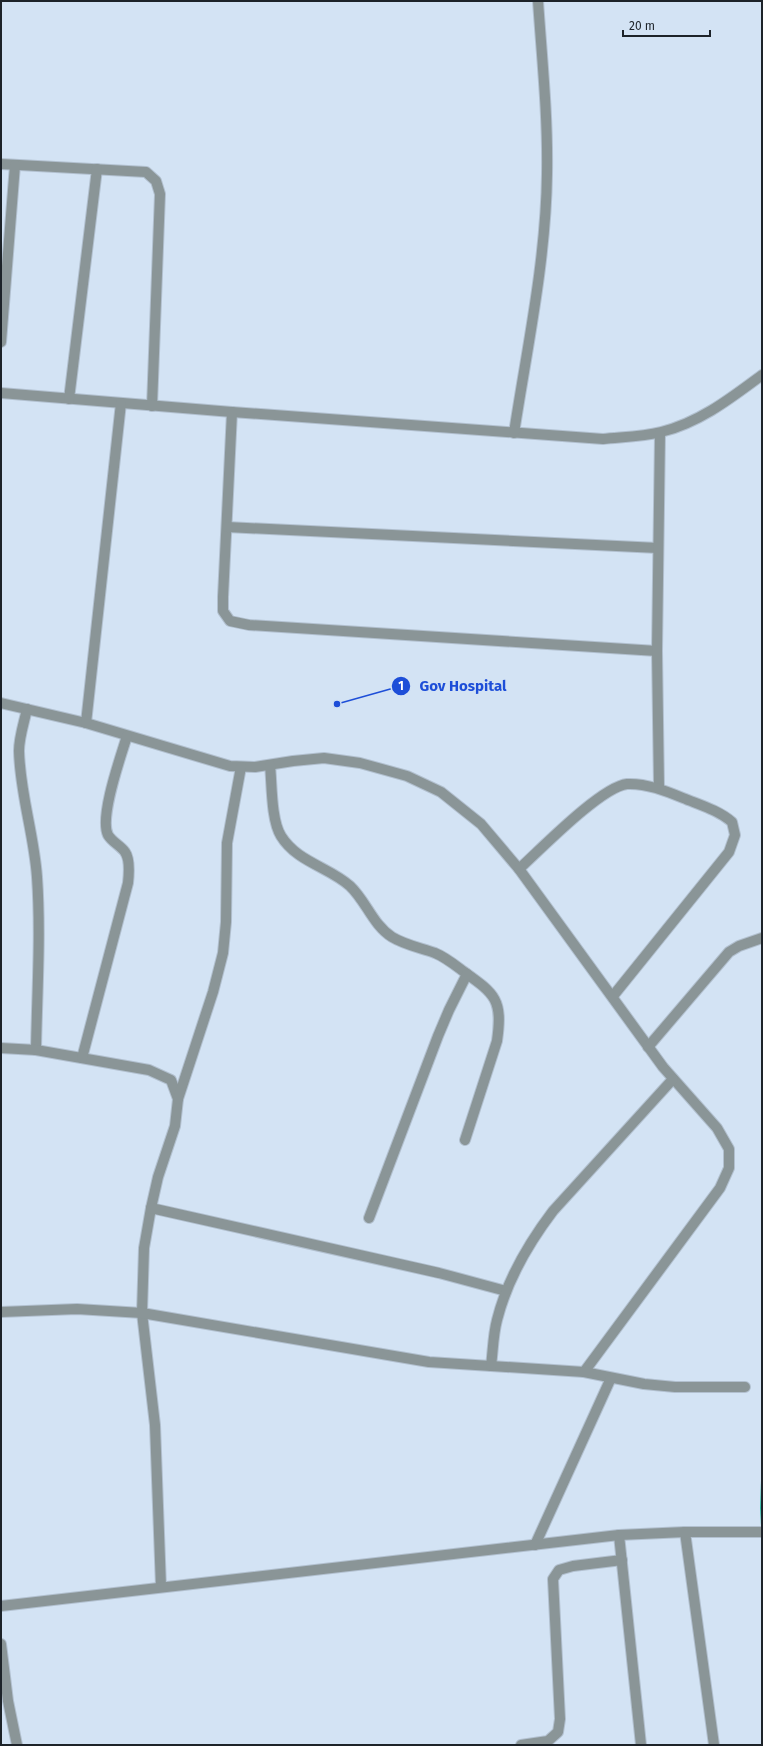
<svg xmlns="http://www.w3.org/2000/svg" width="763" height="1746" font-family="'Fira Sans',sans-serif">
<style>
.water{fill:#2bbba4}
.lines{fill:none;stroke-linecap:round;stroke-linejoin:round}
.minor-casing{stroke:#b2c0cf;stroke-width:12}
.minor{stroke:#8a9597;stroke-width:10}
.leader{fill:none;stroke:#1d4ed8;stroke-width:1.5}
.callout-dot{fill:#1d4ed8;stroke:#d3e3f4;stroke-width:1.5}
.mark-label{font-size:12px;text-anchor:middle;font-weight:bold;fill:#fff}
.callout-label{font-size:15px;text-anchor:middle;font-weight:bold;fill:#1d4ed8;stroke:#d3e3f4;stroke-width:3;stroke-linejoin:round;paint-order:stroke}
</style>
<rect width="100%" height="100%" fill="#d3e3f4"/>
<polygon class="water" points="762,1453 762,1544 760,1508"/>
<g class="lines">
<g class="minor-casing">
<g id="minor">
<polyline points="1,164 146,172 156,181 160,194 152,406"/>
<polyline points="1,342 15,165"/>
<path d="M1 393 232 412 603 439C621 437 642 437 661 432 699 423 731 398 762 375"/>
<polyline points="69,399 97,169"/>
<polyline points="232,412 223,597 223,611 230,621 249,625 657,651"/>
<path d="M514 433C527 348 546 261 547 174 548 116 542 59 538 1"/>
<polyline points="227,527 658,548"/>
<polyline points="1,703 86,723 230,766 255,767 293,761 324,758 360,763 407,776 441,792 481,824 519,869 663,1067 717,1128 729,1149 729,1168 720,1188 584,1372"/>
<path d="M27 709C24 723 19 737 19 751 20 794 34 834 37 877 41 934 37 993 36 1050"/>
<polyline points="86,723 121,403"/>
<path d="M270 765C272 784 271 820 281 836 297 862 329 867 350 886 366 901 373 925 392 937 405 945 421 948 435 953 445 957 455 965 463 971 495 994 503 999 497 1041L465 1140"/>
<polyline points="659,788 657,651 660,433"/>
<path d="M519 869C541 849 601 787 627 784 646 783 666 791 683 798 700 805 718 810 732 822L735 835 729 852 613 996"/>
<polyline points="648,1047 729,952 739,946 762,938"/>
<polyline points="1,1048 36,1050 149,1070 171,1080 178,1099 175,1126 158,1177 151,1208 144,1248 142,1313 155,1425 161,1587"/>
<path d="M82 1058 128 883C129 874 130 859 125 852 121 846 112 842 108 835 99 817 121 756 127 736"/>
<polyline points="178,1099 213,992 223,953 226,922 227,843 241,767"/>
<polyline points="151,1208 439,1273 506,1291"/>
<polyline points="369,1218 438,1036 449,1010 467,974"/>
<polyline points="1,1312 77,1309 142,1313 429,1362 584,1372 644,1384 675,1387 745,1387"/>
<path d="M491 1366C493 1351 493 1335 497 1320 507 1280 528 1244 553 1211L673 1079"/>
<polyline points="685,1532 714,1745"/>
<polyline points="619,1535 641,1745"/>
<polyline points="535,1545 611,1378"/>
<polyline points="1,1606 619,1535 685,1532 762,1532"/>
<polyline points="1,1644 8,1701 17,1745"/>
<polyline points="521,1745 548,1741 558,1732 560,1719 553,1579 559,1570 573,1566 622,1560"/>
</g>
</g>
<use href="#minor" class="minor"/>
</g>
<path class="leader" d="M337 704L401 686"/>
<g class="callout-dot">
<circle cx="337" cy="704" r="4"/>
<circle cx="401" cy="686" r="10"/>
</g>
<g class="mark-label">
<text x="401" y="690">1</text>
</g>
<g class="callout-label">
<text x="463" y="691">Gov Hospital</text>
</g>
<rect width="763" height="1746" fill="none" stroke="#1d2329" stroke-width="4"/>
<path d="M623 30v6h87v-6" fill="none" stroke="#1d2329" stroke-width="2"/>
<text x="629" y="30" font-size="12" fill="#1d2329" stroke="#d3e3f4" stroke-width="3" paint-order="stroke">20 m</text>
</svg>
